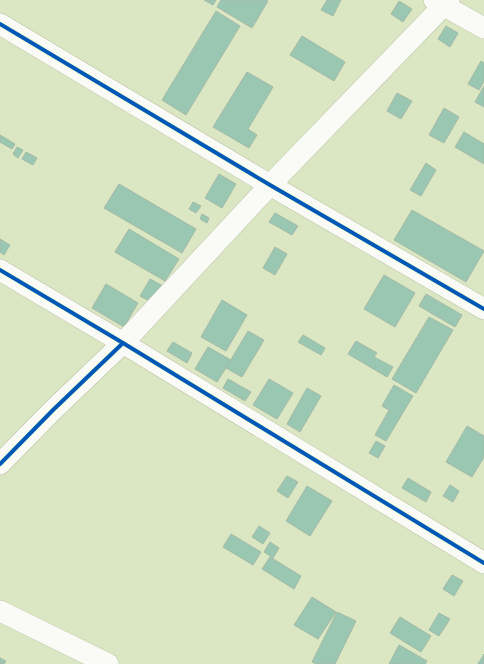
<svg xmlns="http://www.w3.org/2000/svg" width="484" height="664" font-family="'Archivo Narrow',sans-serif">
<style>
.building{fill:#99c7b2;stroke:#a4baa7}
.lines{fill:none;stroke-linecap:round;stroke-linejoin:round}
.street-casing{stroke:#bbc3a7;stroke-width:22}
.street{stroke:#fafbf6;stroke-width:21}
.cycleway-casing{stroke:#f2fed7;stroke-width:6}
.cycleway{stroke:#0057b8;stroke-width:4}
</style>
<rect width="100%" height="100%" fill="#dbe6c2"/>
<g class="building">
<polygon points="204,0 216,0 213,5"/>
<polygon points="221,0 266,0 268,1 252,28 217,7"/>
<polygon points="327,0 341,0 333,16 321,10"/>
<polygon points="399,1 412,9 403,22 391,14"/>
<polygon points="216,11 240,26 186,115 162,100"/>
<polygon points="446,26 458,33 450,47 438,39"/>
<polygon points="302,36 345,62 334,81 290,55"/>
<polygon points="481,61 484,63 484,81 479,90 468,84"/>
<polygon points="247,72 273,87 248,129 257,135 249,148 213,127"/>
<polygon points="484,86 484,107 475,102"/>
<polygon points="397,93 412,101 401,119 387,111"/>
<polygon points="444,108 459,117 444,143 429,135"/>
<polygon points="464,132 484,144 484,164 455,147"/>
<polygon points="0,135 15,144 12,149 0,142"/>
<polygon points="17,147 23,150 18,158 13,154"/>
<polygon points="26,152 37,158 33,165 22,159"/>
<polygon points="426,163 436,170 421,196 410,190"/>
<polygon points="219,174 236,184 222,208 205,198"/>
<polygon points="119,184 196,229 182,253 104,208"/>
<polygon points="193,202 201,206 196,213 189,209"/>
<polygon points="412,210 484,251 466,282 394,240"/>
<polygon points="275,213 298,226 292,235 269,222"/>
<polygon points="202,214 209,218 207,223 200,219"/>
<polygon points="129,229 179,259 165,281 115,252"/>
<polygon points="0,239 10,245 4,255 0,252"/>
<polygon points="275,247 287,254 275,275 263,268"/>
<polygon points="384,275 415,293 395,327 364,309"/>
<polygon points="150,279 163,286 153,303 140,296"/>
<polygon points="106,284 138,303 124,327 92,308"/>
<polygon points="426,294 462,315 455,327 419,306"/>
<polygon points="222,300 247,315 226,351 201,337"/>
<polygon points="429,317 453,330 416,393 392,379"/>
<polygon points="248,331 264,340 242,377 226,368"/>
<polygon points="303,335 325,348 321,355 298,342"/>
<polygon points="356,341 377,353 374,357 393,367 387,377 348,354"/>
<polygon points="173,342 192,353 187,363 167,351"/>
<polygon points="208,347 231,360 217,382 195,369"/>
<polygon points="228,379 251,392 245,401 223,388"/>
<polygon points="269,379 293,393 277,419 253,405"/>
<polygon points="394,385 413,396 386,441 375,435 389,410 382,406"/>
<polygon points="307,388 321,396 300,432 287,424"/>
<polygon points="467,426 484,436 484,457 472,477 446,462"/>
<polygon points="376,441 385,446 378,458 369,453"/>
<polygon points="287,476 298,482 288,498 277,491"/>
<polygon points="408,478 431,492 426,502 402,488"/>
<polygon points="450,485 459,491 453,502 443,496"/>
<polygon points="307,486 332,501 310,536 286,521"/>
<polygon points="259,526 270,533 263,544 252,537"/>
<polygon points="231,534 261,552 253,565 223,547"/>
<polygon points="270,542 279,548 273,558 264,552"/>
<polygon points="270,557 301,576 294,589 262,569"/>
<polygon points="452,575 463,581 454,596 443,589"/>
<polygon points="312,597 336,612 318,639 294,625"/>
<polygon points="337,612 356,621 335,664 317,664 312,662"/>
<polygon points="439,613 450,619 439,636 429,630"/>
<polygon points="400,617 431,636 421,652 390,633"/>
<polygon points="399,645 427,661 425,664 389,664"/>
<polygon points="484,654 484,664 478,664"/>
<polygon points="0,658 6,661 4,664 0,664"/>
</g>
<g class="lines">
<g class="street-casing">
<g id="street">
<polyline points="434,0 484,28"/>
<polyline points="0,24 270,185 484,309"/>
<polyline points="0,270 123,343 484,563"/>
<polyline points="0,464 53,410 123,343 270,185 449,0"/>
<polyline points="0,611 108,664"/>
</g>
</g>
<use href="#street" class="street"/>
<g class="cycleway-casing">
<g id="cycleway">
<polyline points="0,24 270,185 484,309"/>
<polyline points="0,270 123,343 484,563"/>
<polyline points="0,464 53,410 123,343"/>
</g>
</g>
<use href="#cycleway" class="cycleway"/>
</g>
</svg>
